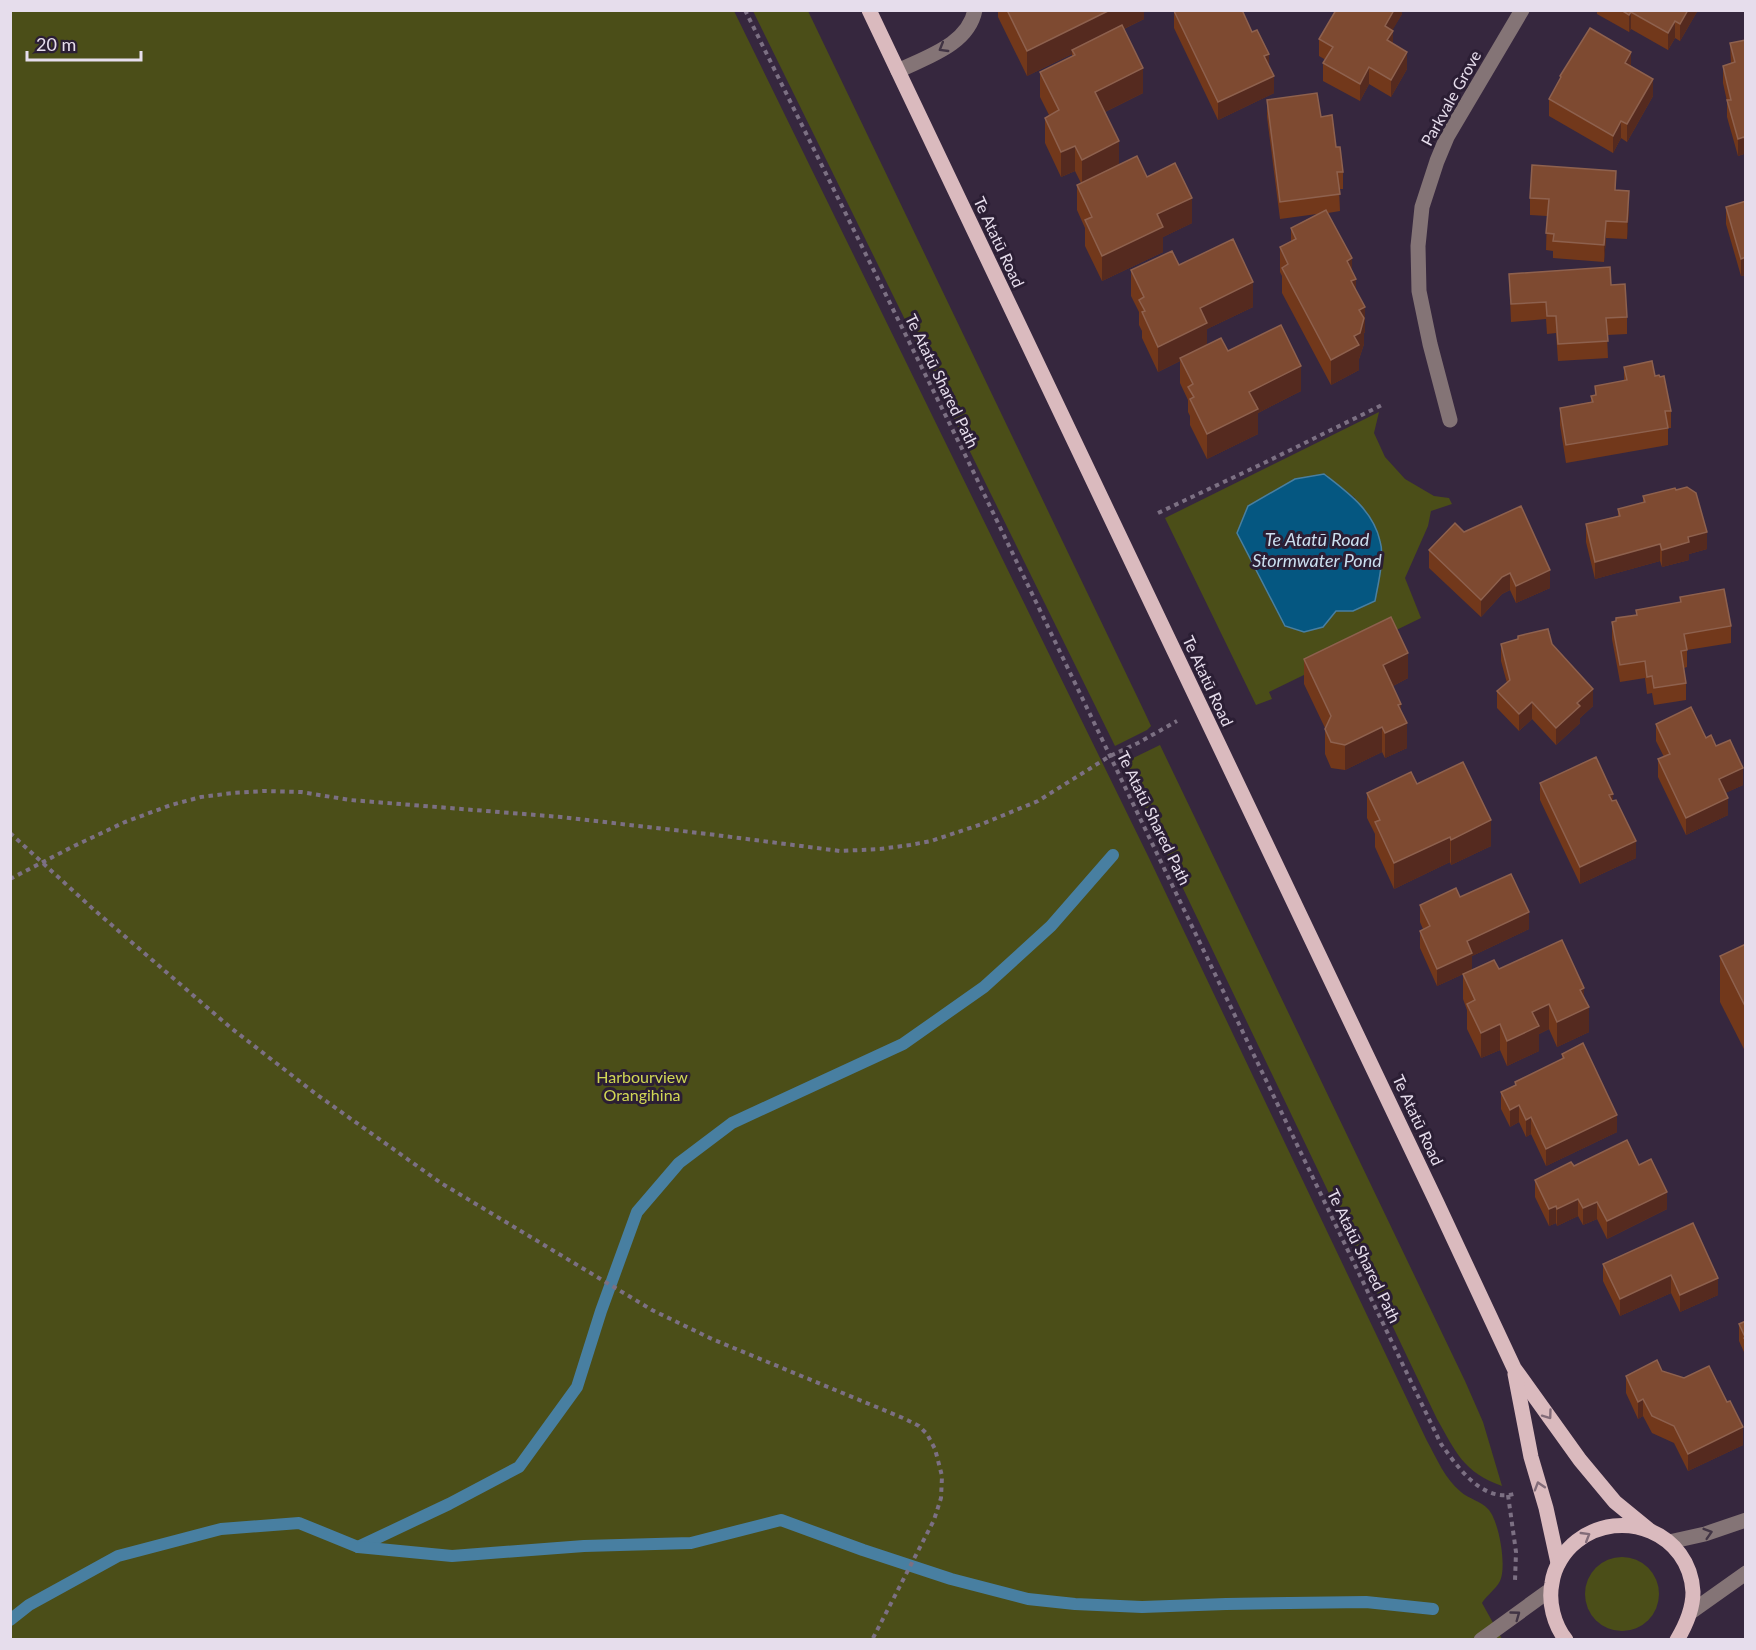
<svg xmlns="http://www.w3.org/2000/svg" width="1756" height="1650" font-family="Lato,sans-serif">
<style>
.green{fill:#4b4e18;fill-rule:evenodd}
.water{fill:#055781;stroke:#487fa1;stroke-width:1.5}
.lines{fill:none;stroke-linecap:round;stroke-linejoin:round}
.stream{stroke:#487fa1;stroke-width:12}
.path{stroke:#7c7083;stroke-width:4;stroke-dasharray:4.5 4.5;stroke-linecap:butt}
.minor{stroke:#847476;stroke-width:15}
.major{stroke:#dababe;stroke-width:15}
.wall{fill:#72381b}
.shaded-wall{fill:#552a1f}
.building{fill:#7e4a31;stroke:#8e614e;stroke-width:1.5}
.oneway{stroke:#413444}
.oneway2{stroke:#826c79}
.labels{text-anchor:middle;stroke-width:6;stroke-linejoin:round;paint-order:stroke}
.street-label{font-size:16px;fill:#e6ddec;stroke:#2b1e34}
.park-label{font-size:16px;fill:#d1d855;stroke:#2b1e34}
.water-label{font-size:18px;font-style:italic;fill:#cbdfef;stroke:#2b1e34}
</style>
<rect width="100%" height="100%" fill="#36273e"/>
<g class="green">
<path d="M11 11H734L1149 858 1427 1441C1437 1459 1445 1479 1461 1492 1469 1499 1481 1501 1488 1509 1499 1520 1507 1567 1500 1581 1496 1589 1487 1595 1482 1603L1502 1639 11 1640Z"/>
<polygon points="753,11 808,11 1145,713 1151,726 1147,730 1115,746"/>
<path d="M1379 412 1374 433 1385 457 1405 479 1434 496 1449 498 1452 504 1431 511 1428 526 1405 578 1421 618 1269 692 1272 699 1256 705 1165 518ZM1324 474 1355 498 1353 611H1336L1252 559 1237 533 1295 479Z"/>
<path d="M1160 745 1465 1381 1483 1422 1502 1486C1463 1472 1456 1452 1437 1419L1123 763Z"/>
<circle cx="1622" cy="1594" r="37"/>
</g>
<path class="water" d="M1324 474C1347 492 1373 510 1380 541 1385 557 1378 584 1375 601L1353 611H1336L1323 627 1304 632 1285 626 1237 533 1248 506 1295 479Z"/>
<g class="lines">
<g class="stream">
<polyline points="358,1547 449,1504 519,1467 577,1387 601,1311 637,1212 679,1163 732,1123 903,1044 984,987 1051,926 1113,855"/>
<polyline points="10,1620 29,1605 118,1556 221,1529 299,1523 358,1547 452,1556 584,1546 691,1543 781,1520 863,1550 951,1579 1028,1599 1075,1604 1142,1607 1226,1604 1366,1602 1433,1609"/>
</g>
<g class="path">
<path d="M745 10 973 471 1441 1444C1458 1467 1481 1502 1514 1494"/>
<polyline points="1158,513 1264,463 1384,404"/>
<polyline points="10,833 92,908 231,1028 316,1094 441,1183 652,1310 712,1339 903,1418 919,1426 927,1434 935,1449 942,1476 941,1498 934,1520 872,1640"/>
<polyline points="10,879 72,847 125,822 171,805 201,797 233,793 264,791 301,792 350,800 561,817 708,834 840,851 880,849 910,845 931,841 982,824 1038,801 1110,756 1138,743 1177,721"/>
<polyline points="1508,1495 1516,1552 1515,1581"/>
</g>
<g class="minor">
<path d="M898 71C926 57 968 45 975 10"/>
<polyline points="1450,420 1430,344 1419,291 1418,246 1422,207 1437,161 1447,137 1522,10"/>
<polyline points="1669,1542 1705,1534 1746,1520"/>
<polyline points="1691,1612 1746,1573"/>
<polyline points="1481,1640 1550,1590"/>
</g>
<g class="major">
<polyline points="869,10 1436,1201 1514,1368 1580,1460 1615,1502 1648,1529"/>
<polyline points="1515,1374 1531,1457 1546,1508 1558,1563"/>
<path d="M1566 1640C1554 1625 1548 1602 1552 1583 1554 1567 1564 1551 1577 1541 1622 1506 1690 1533 1693 1592 1693 1610 1686 1625 1677 1640"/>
</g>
</g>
<g class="wall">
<polygon points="998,10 1144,10 1144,19 1124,29 1143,93 1105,112 1119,164 1147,177 1192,223 1163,237 1163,252 1102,281 1085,246 1085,228 1077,210 1077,185 1081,183 1075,171 1061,177 1045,143 1045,118 1049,115 1040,97 1040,72 1072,56 1072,54 1027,76 998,17"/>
<polygon points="1402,10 1402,14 1392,30 1393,44 1407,69 1391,97 1369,84 1360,101 1323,81 1323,63 1326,60 1319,56 1319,39"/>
<polygon points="1597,10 1698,10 1680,41 1675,38 1668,50 1631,29 1629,32 1597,14"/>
<polygon points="1174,11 1269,66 1274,93 1218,120 1174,28"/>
<polygon points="1746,40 1746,159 1744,154 1738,156 1727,117 1727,101 1723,83 1723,66 1731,63 1730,43"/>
<polygon points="1631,66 1653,96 1627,142 1621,138 1613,153 1549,116 1549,99 1560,79 1560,76"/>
<polygon points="1267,100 1321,117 1336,147 1343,172 1343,189 1339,189 1340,211 1328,213 1352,270 1365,332 1364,333 1364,344 1359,359 1359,370 1331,385 1282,293 1282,276 1280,272 1280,247 1291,241 1291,228 1317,214 1280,219 1267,117"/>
<polygon points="1616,190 1629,208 1627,239 1606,238 1604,262 1553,258 1553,251 1546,250 1547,216 1530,215 1530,198"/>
<polygon points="1746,201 1746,275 1741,276 1726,224 1726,207"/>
<polygon points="1179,265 1253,307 1207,329 1207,344 1228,351 1301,391 1258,413 1258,434 1207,459 1190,425 1190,416 1188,412 1188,400 1180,383 1180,361 1158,372 1142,338 1142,331 1139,325 1139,312 1131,296 1131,270"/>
<polygon points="1509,274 1627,317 1627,334 1607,335 1608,358 1558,361 1556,333 1547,334 1546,319 1511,322"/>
<polygon points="1624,367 1655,376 1671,411 1671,428 1668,428 1668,445 1566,463 1560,425 1560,408 1591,402 1591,396 1595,395 1595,386 1624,381"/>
<polygon points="1643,496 1707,549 1689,554 1689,560 1662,567 1660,561 1595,579 1586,542 1586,524 1618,516 1618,509 1643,503"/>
<polygon points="1464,532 1550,588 1516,603 1510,590 1502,594 1481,617 1429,568 1429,550"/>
<polygon points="1680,597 1731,626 1731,643 1687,650 1687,667 1684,668 1686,683 1686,700 1654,705 1652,693 1647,694 1645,678 1620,682 1612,639 1612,622 1636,615 1636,610 1680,602"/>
<polygon points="1518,636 1552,644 1593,706 1580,718 1580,723 1556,745 1532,719 1519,731 1497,708 1497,691 1507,683 1501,661 1501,644 1518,639"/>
<polygon points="1304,659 1408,678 1393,686 1401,711 1407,748 1385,758 1382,752 1345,770 1331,768 1325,754 1325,728 1304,684"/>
<polygon points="1656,724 1706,738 1716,746 1743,785 1725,793 1728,815 1686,835 1658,777 1658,759 1664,757 1656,741"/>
<polygon points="1540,783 1613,801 1636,858 1580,884 1540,800"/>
<polygon points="1417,784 1491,846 1451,865 1450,862 1394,889 1375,847 1375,834 1367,818 1367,793"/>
<polygon points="1460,897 1529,929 1472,956 1472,970 1437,986 1420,948 1420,931 1423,929 1420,922 1420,905"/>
<polygon points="1746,944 1746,1053 1720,1002 1720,956"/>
<polygon points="1499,969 1584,997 1589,1032 1557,1047 1549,1029 1539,1034 1539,1051 1507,1066 1500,1050 1481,1058 1467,1029 1467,1010 1463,999 1463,974"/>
<polygon points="1562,1054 1617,1132 1546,1166 1531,1134 1526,1137 1519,1122 1510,1127 1501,1109 1501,1092 1515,1085 1515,1082 1562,1059"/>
<polygon points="1639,1165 1667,1209 1607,1239 1597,1219 1583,1225 1578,1216 1557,1226 1556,1223 1549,1226 1535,1197 1535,1180 1574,1166"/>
<polygon points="1693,1223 1718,1295 1680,1312 1671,1293 1620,1316 1603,1281 1603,1264"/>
<polygon points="1746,1321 1746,1358 1744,1355 1744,1352 1739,1341 1739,1324"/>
<polygon points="1662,1371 1743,1445 1688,1471 1674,1443 1652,1433 1643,1416 1638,1419 1626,1393 1626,1376"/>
<polygon points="1745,1384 1746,1384 1746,1403 1745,1401"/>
</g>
<g class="shaded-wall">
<polygon points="1110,10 1144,10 1144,19 1074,53 1072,50 1072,54 1027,76 1027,51"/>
<polygon points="1394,10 1402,10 1402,14 1385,43 1385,26"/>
<polygon points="1688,10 1698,10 1680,41 1680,24"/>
<polygon points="1631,12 1631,29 1629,32 1629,15"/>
<polygon points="1675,21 1675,38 1668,50 1668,33"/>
<polygon points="1393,31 1393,48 1387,40"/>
<polygon points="1407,52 1407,69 1391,97 1391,80"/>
<polygon points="1631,52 1631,69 1625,63"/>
<polygon points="1269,54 1269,71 1264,56"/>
<polygon points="1369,67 1369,84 1360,101 1360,84"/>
<polygon points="1143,68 1143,93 1095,117 1095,92"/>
<polygon points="1274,76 1274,93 1218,120 1218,102"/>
<polygon points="1653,79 1653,96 1627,142 1627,124"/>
<polygon points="1621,121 1621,138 1613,153 1613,136"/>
<polygon points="1744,137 1744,154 1738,156 1738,139"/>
<polygon points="1119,141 1119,166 1082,185 1082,160"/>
<polygon points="1075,146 1075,171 1061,177 1061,152"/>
<polygon points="1629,191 1629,208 1627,239 1627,222"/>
<polygon points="1192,198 1192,223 1163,237 1163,252 1102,281 1102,256 1157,214"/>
<polygon points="1606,221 1606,238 1604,262 1604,245"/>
<polygon points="1746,257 1746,275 1741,276 1741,259"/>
<polygon points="1352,258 1352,280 1356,279 1356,304 1351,306 1347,261"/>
<polygon points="1253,282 1253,307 1207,329 1207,348 1180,358 1180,361 1158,372 1158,347 1200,308"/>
<polygon points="1365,307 1365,332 1364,333 1364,344 1359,359 1359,370 1331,385 1331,360 1354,336 1359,310"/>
<polygon points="1301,366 1301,391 1258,413 1258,434 1207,459 1207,434 1249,392"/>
<polygon points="1707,532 1707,549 1689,554 1689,560 1662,567 1662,550 1688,537"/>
<polygon points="1660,544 1660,561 1595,579 1595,562"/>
<polygon points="1550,570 1550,588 1516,603 1516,586"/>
<polygon points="1510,573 1510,590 1502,594 1481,617 1481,600 1502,577"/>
<polygon points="1408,653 1408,678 1383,691 1383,665"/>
<polygon points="1593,689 1593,706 1580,718 1580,723 1556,745 1556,728 1577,703"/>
<polygon points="1532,702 1532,719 1519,731 1519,714"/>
<polygon points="1401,704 1401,725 1407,723 1407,748 1385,758 1385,733 1398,705"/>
<polygon points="1382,727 1382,752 1345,770 1345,745"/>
<polygon points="1743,768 1743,785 1719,796 1719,779"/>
<polygon points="1613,794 1613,811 1609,795"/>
<polygon points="1728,798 1728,815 1686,835 1686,818"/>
<polygon points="1491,820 1491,846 1451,865 1451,840"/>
<polygon points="1450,837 1450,862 1394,889 1394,863"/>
<polygon points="1636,841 1636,858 1580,884 1580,867"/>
<polygon points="1529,912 1529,929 1472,956 1472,970 1437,986 1437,969 1467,941"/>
<polygon points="1584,988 1584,1009 1589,1007 1589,1032 1557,1047 1557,1022 1580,990"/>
<polygon points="1549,1004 1549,1029 1539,1034 1539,1051 1507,1066 1507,1041 1532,1012"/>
<polygon points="1500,1024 1500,1050 1481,1058 1481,1033"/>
<polygon points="1519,1105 1519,1122 1510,1127 1510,1110"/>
<polygon points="1617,1115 1617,1132 1546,1166 1546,1149"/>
<polygon points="1531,1117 1531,1134 1526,1137 1526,1120"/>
<polygon points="1667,1192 1667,1209 1607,1239 1607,1221"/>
<polygon points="1578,1199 1578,1216 1557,1226 1557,1209"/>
<polygon points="1597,1202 1597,1219 1583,1225 1583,1208"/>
<polygon points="1556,1206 1556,1223 1549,1226 1549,1209"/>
<polygon points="1671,1275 1671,1293 1620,1316 1620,1299"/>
<polygon points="1718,1278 1718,1295 1680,1312 1680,1295"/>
<polygon points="1643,1399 1643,1416 1638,1419 1638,1402"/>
<polygon points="1743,1427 1743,1445 1688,1471 1688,1454"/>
</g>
<g class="building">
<polygon points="1007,10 1110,10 1027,51"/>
<polygon points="1175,10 1242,10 1252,32 1257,30 1269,54 1264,56 1274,76 1218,102 1174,11"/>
<polygon points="1336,10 1394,10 1385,26 1393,31 1387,40 1407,52 1391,80 1369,67 1360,84 1323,63 1333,47 1319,39"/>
<polygon points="1621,10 1688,10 1680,24 1675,21 1668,33 1631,12 1629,15"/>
<polygon points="1122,25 1143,68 1095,92 1119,141 1082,160 1075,146 1061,152 1045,118 1059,110 1040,72 1075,55 1072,50"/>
<polygon points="1590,28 1631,52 1625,63 1653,79 1627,124 1621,121 1613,136 1549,99 1561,77 1560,76"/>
<polygon points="1746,40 1746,142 1744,137 1738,139 1727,100 1731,100 1723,66 1735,62 1730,43"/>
<polygon points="1317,93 1321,117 1332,115 1336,147 1340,147 1343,172 1337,172 1340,194 1280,202 1267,100"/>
<polygon points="1137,156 1147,177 1175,163 1192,198 1157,214 1163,227 1102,256 1085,220 1092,217 1077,185"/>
<polygon points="1532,165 1616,171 1615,190 1629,191 1627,222 1606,221 1604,245 1553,241 1554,234 1546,233 1549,199 1530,198"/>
<polygon points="1746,201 1746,257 1741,259 1726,207"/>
<polygon points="1326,210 1352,258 1347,261 1356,279 1351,281 1365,307 1359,310 1364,318 1360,333 1354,336 1359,345 1331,360 1282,268 1288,264 1280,247 1296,239 1291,228"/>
<polygon points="1233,239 1253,282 1200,308 1207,323 1158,347 1142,312 1145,311 1139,300 1144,297 1131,270 1172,251 1179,265"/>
<polygon points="1610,267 1611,285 1625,284 1627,317 1606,318 1608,341 1558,344 1556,316 1547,316 1546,302 1511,304 1509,274"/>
<polygon points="1281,325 1301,366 1249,392 1258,409 1207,434 1190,399 1194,397 1188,387 1193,384 1180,358 1221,338 1228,351"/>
<polygon points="1652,361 1655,376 1659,375 1660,377 1664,376 1671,411 1665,411 1668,428 1566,445 1560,408 1593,402 1591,396 1596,395 1595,386 1627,380 1624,367"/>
<polygon points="1687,487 1696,493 1707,532 1688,537 1689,542 1662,550 1660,544 1595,562 1586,524 1620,516 1618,509 1645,502 1643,496 1675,488 1676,490"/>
<polygon points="1521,506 1550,570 1516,586 1510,573 1502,577 1481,600 1429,550 1455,523 1464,532"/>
<polygon points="1724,589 1731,626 1684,634 1687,650 1681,651 1686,683 1654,688 1652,676 1647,677 1645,661 1620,665 1612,622 1616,621 1616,618 1637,615 1636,610 1681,602 1680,597"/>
<polygon points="1391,617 1408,653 1383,665 1401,704 1398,705 1407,723 1385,733 1382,727 1345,745 1331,742 1325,729 1331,716 1304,659"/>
<polygon points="1548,629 1552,644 1593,689 1577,703 1580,706 1556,728 1532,702 1519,714 1497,691 1510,680 1501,644 1518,639 1518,636"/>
<polygon points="1691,707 1706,738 1711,735 1716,746 1730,740 1743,768 1719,779 1728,798 1686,818 1658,759 1670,754 1656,724"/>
<polygon points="1596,757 1613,794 1609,795 1612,801 1616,800 1636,841 1580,867 1540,783"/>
<polygon points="1463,762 1491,820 1451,840 1450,837 1394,863 1375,822 1380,820 1367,793 1411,772 1417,784"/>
<polygon points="1511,874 1529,912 1467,941 1472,953 1437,969 1420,931 1430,926 1420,905 1456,888 1460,897"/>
<polygon points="1562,940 1584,988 1580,990 1589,1007 1557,1022 1549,1004 1532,1012 1539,1026 1507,1041 1500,1024 1481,1033 1467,1004 1475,1000 1463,974 1494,960 1499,969"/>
<polygon points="1746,944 1746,1008 1720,956"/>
<polygon points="1583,1043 1617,1115 1546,1149 1531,1117 1526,1120 1519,1105 1510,1110 1501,1092 1516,1085 1515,1082 1564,1058 1562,1054"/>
<polygon points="1627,1140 1639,1165 1651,1159 1667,1192 1607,1221 1597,1202 1583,1208 1578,1199 1557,1209 1556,1206 1549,1209 1535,1180 1571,1162 1574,1166"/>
<polygon points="1693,1223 1718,1278 1680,1295 1671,1275 1620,1299 1603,1264"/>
<polygon points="1746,1321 1746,1341 1744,1338 1745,1337 1739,1324"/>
<polygon points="1657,1360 1662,1371 1684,1378 1709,1366 1727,1402 1730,1401 1743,1427 1688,1454 1674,1426 1652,1416 1643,1399 1638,1402 1626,1376"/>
</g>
<defs><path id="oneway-chevron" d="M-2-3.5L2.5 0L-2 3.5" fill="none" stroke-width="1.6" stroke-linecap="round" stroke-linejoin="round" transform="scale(1.5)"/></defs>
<g class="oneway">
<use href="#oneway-chevron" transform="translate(943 48) rotate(149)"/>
<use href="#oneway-chevron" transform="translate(1708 1533) rotate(-17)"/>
<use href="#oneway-chevron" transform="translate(1516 1615) rotate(-36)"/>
</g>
<g class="oneway2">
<use href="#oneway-chevron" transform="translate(1548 1415) rotate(54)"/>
<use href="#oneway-chevron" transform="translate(1539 1486) rotate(-107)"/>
<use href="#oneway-chevron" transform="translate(1586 1536) rotate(-31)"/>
</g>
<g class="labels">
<g class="street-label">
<text transform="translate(1451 98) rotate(-61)" y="6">Parkvale Grove</text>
<text transform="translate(999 242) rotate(65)" y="6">Te Atatū Road</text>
<text transform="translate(942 381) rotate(64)" y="6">Te Atatū Shared Path</text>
<text transform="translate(1208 681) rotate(65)" y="6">Te Atatū Road</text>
<text transform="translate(1154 818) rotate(64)" y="6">Te Atatū Shared Path</text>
<text transform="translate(1418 1120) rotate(65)" y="6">Te Atatū Road</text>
<text transform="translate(1364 1256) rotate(64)" y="6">Te Atatū Shared Path</text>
</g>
<g class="park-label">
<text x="642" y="1083">Harbourview<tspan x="642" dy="18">Orangihina</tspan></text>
</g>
<g class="water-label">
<text x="1317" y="546">Te Atatū Road<tspan x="1317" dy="21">Stormwater Pond</tspan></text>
</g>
</g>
<rect width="1756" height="1650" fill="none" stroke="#e6ddec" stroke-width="24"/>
<path d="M27 51v9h114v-9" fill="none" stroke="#e6ddec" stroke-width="3"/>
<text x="36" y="51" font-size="18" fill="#e6ddec" stroke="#2b1e34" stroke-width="4.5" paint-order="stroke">20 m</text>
</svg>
